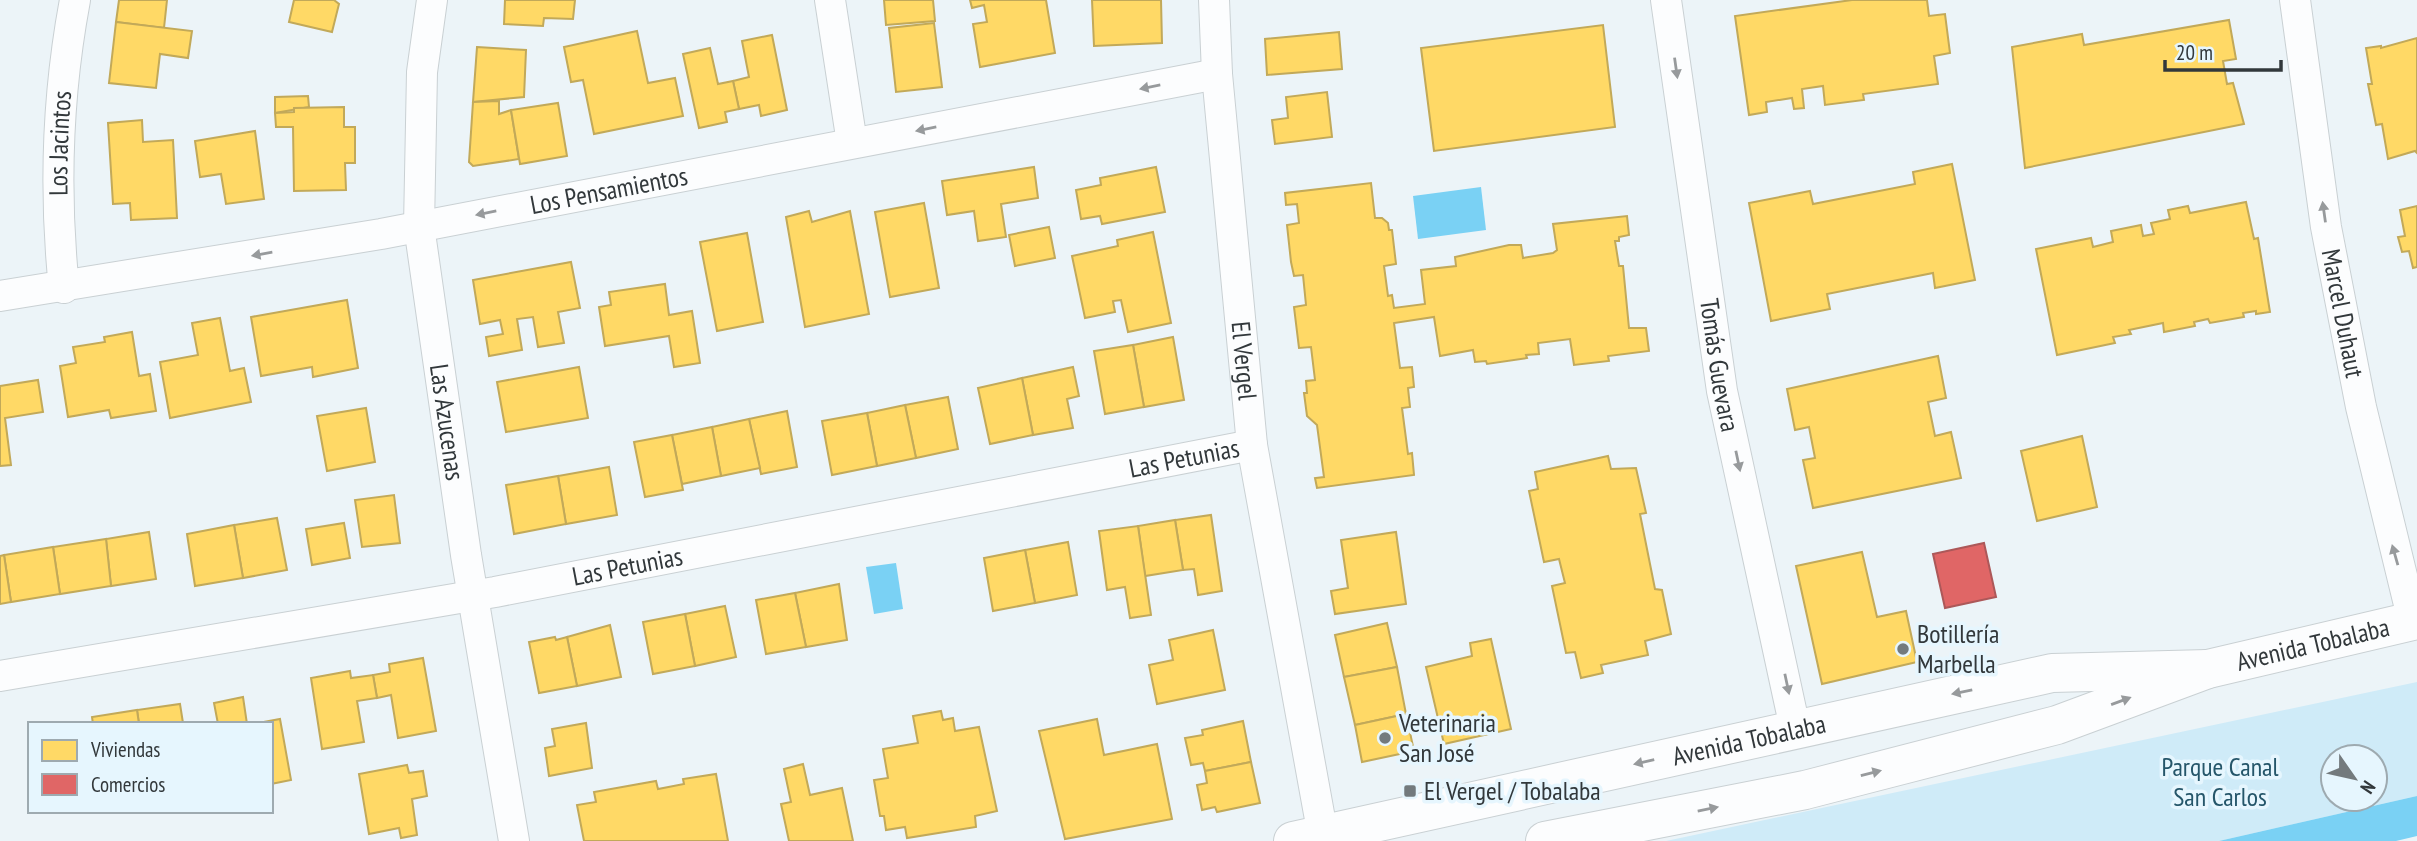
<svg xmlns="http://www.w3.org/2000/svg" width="2417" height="841" font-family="'PT Sans Narrow',sans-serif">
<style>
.green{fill:#cfebf8;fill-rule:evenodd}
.water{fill:#7ad1f4}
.homes{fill:#ffd966;stroke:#c2a959;stroke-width:2}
.shops{fill:#e06666;stroke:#ac5859;stroke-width:2}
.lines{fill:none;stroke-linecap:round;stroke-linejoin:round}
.minor-casing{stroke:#c9d0d3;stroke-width:32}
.secondary-casing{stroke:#c9d0d3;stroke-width:40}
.minor{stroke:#fcfdfe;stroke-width:30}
.secondary{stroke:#fcfdfe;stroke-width:38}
.oneway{fill:#979a9c}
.poi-dot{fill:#737a7d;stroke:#e6f6fe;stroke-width:2.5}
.labels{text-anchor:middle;stroke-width:7;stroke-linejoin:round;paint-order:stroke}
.street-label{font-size:26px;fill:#32383b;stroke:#e6f6fe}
.poi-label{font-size:26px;fill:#32383b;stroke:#e6f6fe;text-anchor:start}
.park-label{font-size:26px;fill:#25566a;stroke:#e6f6fe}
</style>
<rect width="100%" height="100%" fill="#ecf4f8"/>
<path class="green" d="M2417 682V796L2219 841H1666ZM2333 757H2375V799H2333Z"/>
<g class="water">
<polygon points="1481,187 1486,230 1418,239 1413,196"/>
<polygon points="896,563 903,609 874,614 866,567"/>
<polygon points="2417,796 2417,836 2396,841 2219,841"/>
</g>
<g class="homes">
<polygon points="119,0 167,0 164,28 116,22"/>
<polygon points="294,0 334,0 339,4 332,32 289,22"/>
<polygon points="505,0 575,0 573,19 544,18 543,26 504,24"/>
<polygon points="884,0 933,0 935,21 886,25"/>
<polygon points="970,0 1046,0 1055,53 980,67 973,24 987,22 984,5 972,8"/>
<polygon points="1092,0 1161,0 1162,43 1094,46"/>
<polygon points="1852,0 1927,0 1929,16 1945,14 1950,53 1934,56 1938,84 1863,94 1864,100 1825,105 1823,86 1802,89 1804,108 1794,109 1792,98 1766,102 1767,112 1749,115 1735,16"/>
<polygon points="2229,20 2236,59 2223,61 2227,84 2233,83 2244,124 2025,168 2012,47 2082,34 2084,45"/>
<polygon points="116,22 192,31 188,58 160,54 156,88 109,83"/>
<polygon points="934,23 942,87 896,92 889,28"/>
<polygon points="1603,25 1615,127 1434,151 1421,48"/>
<polygon points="637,31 648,83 675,78 683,116 594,134 583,80 571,82 564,47"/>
<polygon points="1339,32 1342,69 1267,75 1265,39"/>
<polygon points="772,35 787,110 761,116 759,105 739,109 733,81 749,77 742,41"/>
<polygon points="2417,38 2417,153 2415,151 2388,159 2382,124 2376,125 2368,84 2372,84 2366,48 2381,46 2381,48"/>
<polygon points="477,47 526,50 524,97 473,102"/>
<polygon points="710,48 718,84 733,81 739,109 725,112 727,122 699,128 683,54"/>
<polygon points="1327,92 1332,137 1275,144 1272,120 1288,118 1286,97"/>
<polygon points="308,96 309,107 275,113 275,97"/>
<polygon points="499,101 499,114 511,110 519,159 473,166 469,162 473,102"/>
<polygon points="558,103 567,156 520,164 511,110"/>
<polygon points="344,107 344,127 355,127 355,163 345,163 346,190 294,191 293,127 276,127 275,113 294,112 294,108"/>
<polygon points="142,120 143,142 173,140 177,218 131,220 130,203 113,204 108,123"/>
<polygon points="255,131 264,199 226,204 221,174 200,177 195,141"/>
<polygon points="1952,164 1975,280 1935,288 1933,273 1827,294 1830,309 1771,321 1749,203 1810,191 1813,204 1915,184 1913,172"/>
<polygon points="1034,167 1038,198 1001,204 1006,237 978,241 974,211 947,215 942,181"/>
<polygon points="1156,167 1165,212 1102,224 1100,216 1081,219 1076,190 1101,185 1100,178"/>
<polygon points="1371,183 1375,218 1382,218 1388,223 1389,230 1392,230 1396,264 1384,266 1388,296 1392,295 1394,308 1425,304 1421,270 1456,266 1455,257 1509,245 1521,245 1523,258 1553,253 1557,250 1553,224 1627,216 1629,235 1619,237 1619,241 1615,241 1619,266 1623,266 1629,328 1646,328 1649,351 1608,356 1609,361 1574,365 1570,339 1538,343 1539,354 1526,355 1527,358 1487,364 1486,361 1475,362 1473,350 1440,356 1434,317 1394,323 1400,368 1412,367 1414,387 1408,388 1410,407 1402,408 1408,454 1412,453 1414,475 1317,488 1315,478 1324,477 1317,425 1307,416 1304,393 1307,393 1306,381 1315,380 1311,347 1299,348 1294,307 1306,305 1303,275 1294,276 1291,262 1287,225 1299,223 1297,204 1286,205 1285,193"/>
<polygon points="2246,202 2254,239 2258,238 2270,312 2256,314 2256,311 2243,313 2244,317 2210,323 2208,319 2194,322 2195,326 2164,332 2163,323 2129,330 2131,334 2113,337 2115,343 2057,355 2036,249 2091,238 2093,247 2113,242 2111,231 2141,225 2143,236 2154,234 2151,223 2170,219 2168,210 2188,206 2190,213"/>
<polygon points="924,203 939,288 890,297 875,212"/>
<polygon points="2417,206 2417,267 2413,268 2409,251 2402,252 2398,237 2405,236 2400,210"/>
<polygon points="809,211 812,222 850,211 869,314 805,327 786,217"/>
<polygon points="1049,227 1055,258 1015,266 1009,235"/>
<polygon points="1153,232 1171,323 1128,332 1121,300 1113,301 1115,312 1085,318 1072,256 1118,246 1117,240"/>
<polygon points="747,233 763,322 717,331 700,242"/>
<polygon points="571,262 580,308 558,312 564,343 538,347 533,317 517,319 522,350 489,356 486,337 503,334 500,320 480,324 473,280"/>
<polygon points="665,284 669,315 692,311 700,363 674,367 669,336 605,346 599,307 611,305 609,292"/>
<polygon points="347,300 358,368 313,377 312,367 261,376 251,317"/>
<polygon points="220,318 230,371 244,368 251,402 170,418 160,362 198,355 192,323"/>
<polygon points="132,332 139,376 150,374 156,411 111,418 109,410 68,417 60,366 76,363 73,347 105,342 104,337"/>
<polygon points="1173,337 1184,400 1144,407 1133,345"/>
<polygon points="1133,345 1144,407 1105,414 1094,351"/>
<polygon points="1938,356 1946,398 1928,402 1935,436 1951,432 1961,478 1813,508 1803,460 1815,458 1809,427 1795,430 1787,389"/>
<polygon points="579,367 588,418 506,432 497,382"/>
<polygon points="1073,367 1079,396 1067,399 1073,428 1033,435 1022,378"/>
<polygon points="1022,378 1033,435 990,444 978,388"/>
<polygon points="38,380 43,412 5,418 11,465 0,466 0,386"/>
<polygon points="948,397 958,449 916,458 905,405"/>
<polygon points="905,405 916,458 877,466 867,413"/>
<polygon points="366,408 375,462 327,471 317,416"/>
<polygon points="787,411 797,467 761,474 749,419"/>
<polygon points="867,413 877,466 832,475 822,421"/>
<polygon points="749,419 760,468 721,476 712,427"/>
<polygon points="712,427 721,476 682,484 672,435"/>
<polygon points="672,435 683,490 645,497 634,442"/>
<polygon points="2082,436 2097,507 2037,521 2021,451"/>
<polygon points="1608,456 1611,469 1636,468 1646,513 1640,514 1655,589 1662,590 1671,634 1645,641 1648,655 1601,665 1603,673 1581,678 1575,652 1566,653 1552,586 1565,583 1559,559 1544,562 1529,491 1538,489 1535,472"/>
<polygon points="609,467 617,515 566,524 558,476"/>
<polygon points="558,476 566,524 514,534 506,485"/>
<polygon points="394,495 400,543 362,547 355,500"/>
<polygon points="1211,515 1222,591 1198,595 1194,569 1183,570 1175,520"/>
<polygon points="277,518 287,570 243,578 234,525"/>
<polygon points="1175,520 1183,570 1145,576 1138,526"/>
<polygon points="344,523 350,558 312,565 306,529"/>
<polygon points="234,525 243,578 195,586 187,534"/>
<polygon points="1138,526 1151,615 1130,618 1125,587 1107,590 1099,531"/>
<polygon points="149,532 156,579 111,586 106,539"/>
<polygon points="1396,532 1406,604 1335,614 1331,591 1348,588 1341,540"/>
<polygon points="106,539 111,586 60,594 53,547"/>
<polygon points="1068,542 1077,595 1035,603 1025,550"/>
<polygon points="53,547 60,594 11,602 4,555"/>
<polygon points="1025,550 1035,603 993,611 984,558"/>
<polygon points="1862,552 1877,617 1906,611 1917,662 1822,684 1796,566"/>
<polygon points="4,555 11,602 0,604 0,556"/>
<polygon points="839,584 847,640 806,647 795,593"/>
<polygon points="795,593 806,647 766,654 756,600"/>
<polygon points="725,606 736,657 695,666 685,614"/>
<polygon points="685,614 695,666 653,674 643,622"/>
<polygon points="1387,623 1397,667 1344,677 1335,635"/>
<polygon points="610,625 621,677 577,686 567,637"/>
<polygon points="1213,630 1225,690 1157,704 1149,665 1173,660 1169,640"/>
<polygon points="555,637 556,640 567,637 577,686 539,693 529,642"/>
<polygon points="1491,639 1511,729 1444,744 1426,667 1472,656 1470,643"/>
<polygon points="423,658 436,731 398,738 391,695 377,698 373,675 390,672 389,664"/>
<polygon points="1397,667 1406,714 1355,725 1344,677"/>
<polygon points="350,671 351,678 373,675 377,698 357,701 364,742 322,749 311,678"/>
<polygon points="243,697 247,724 218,724 214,703"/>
<polygon points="180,704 183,723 191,724 139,724 137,710"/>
<polygon points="137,710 139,724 93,724 92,717"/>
<polygon points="941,711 943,720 953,718 955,731 979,727 997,811 975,816 976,827 907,838 905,827 886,830 884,816 880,816 874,780 888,778 883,749 918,743 913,716"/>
<polygon points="1406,714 1414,751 1362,762 1355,725"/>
<polygon points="280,719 291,780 271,784 271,724 252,724"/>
<polygon points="1097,719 1104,755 1157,744 1172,819 1065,839 1039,731"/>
<polygon points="1243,721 1251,762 1205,771 1203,763 1191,765 1185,738 1203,735 1202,730"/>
<polygon points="586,723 592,768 549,776 545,748 555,746 552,729"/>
<polygon points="1251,762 1260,803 1217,812 1215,807 1202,810 1197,785 1207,783 1205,771"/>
<polygon points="803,764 810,795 842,788 853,841 789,841 781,804 791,802 784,769"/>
<polygon points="407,765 409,773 423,771 427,796 412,799 417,835 401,838 399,828 369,834 359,774"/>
<polygon points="716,774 728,841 584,841 577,805 596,802 594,792 656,781 658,789 684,784 683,779"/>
</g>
<polygon class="shops" points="1984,543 1996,597 1945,608 1933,554"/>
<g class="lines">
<g class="minor-casing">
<g id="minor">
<path id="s1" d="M432 0 422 72 419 226 466 555 514 841"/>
<polyline points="830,0 852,143"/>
<path id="s2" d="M1214 0 1217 74 1252 445 1324 841"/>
<path id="s3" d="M1666 0 1722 391 1795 728"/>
<path id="s4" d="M2295 0 2326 227 2361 407 2413 621"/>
<path id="s5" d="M64 288C54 191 57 96 75 0"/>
<path id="s6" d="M0 296 381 234 1217 74"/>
<path id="s7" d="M0 676 495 592 1252 445"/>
</g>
</g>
<g class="secondary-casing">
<g id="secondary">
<path id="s8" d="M1293 841 2052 673 2208 669"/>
<path id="s9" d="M1545 841 1805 790 2057 725 2208 669 2417 620"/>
</g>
</g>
<use href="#minor" class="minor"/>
<use href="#secondary" class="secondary"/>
</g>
<defs><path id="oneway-solid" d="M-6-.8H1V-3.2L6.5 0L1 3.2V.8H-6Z" transform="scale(1.75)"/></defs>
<g class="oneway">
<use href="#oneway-solid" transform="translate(1676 68) rotate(82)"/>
<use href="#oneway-solid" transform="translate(1150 87) rotate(169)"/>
<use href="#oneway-solid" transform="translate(926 129) rotate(169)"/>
<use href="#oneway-solid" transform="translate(2324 212) rotate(-98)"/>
<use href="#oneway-solid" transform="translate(486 213) rotate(169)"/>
<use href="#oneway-solid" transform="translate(262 254) rotate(170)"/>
<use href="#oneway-solid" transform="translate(1738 461) rotate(78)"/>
<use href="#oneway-solid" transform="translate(2395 555) rotate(-106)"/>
<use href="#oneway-solid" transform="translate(1787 684) rotate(78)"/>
<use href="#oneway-solid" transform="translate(1962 692) rotate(168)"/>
<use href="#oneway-solid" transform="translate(2121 701) rotate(-20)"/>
<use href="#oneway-solid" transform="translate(1644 762) rotate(167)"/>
<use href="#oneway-solid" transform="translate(1871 773) rotate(-14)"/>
<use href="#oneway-solid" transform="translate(1708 809) rotate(-11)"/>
</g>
<g class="poi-dot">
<circle cx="1903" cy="649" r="7"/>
<circle cx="1385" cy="738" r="7"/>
<rect x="1403" y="784" width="14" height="14" rx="3.5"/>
</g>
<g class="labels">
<g class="street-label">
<text dy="9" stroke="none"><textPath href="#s5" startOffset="145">Los Jacintos</textPath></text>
<text dy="9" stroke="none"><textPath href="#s6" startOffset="618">Los Pensamientos</textPath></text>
<text dy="9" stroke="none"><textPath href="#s4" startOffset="317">Marcel Duhaut</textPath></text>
<text dy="9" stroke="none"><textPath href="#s2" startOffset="362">El Vergel</textPath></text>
<text dy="9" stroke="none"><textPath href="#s3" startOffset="369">Tomás Guevara</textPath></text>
<text dy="9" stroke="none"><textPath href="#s1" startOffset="425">Las Azucenas</textPath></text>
<text dy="9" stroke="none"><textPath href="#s7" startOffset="1204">Las Petunias</textPath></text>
<text dy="9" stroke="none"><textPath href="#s7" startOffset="637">Las Petunias</textPath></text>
<text dy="9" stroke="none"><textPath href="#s9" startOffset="794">Avenida Tobalaba</textPath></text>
<text dy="9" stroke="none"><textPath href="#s8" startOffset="467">Avenida Tobalaba</textPath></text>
</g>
<g class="poi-label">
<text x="1917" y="643">Botillería<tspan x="1917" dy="30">Marbella</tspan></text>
<text x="1399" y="732">Veterinaria<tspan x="1399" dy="30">San José</tspan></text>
<text x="1424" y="800">El Vergel / Tobalaba</text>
</g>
<g class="park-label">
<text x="2220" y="776">Parque Canal<tspan x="2220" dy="30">San Carlos</tspan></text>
</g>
</g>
<rect x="28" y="722" width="245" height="91" fill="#e6f6fe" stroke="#9eaab0" stroke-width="2"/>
<rect x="42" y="740" width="35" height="21" fill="#ffd966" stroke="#9eaab0" stroke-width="2"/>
<text x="91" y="757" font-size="21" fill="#32383b">Viviendas</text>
<rect x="42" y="774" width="35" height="21" fill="#e06666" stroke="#9eaab0" stroke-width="2"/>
<text x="91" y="792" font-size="21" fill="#32383b">Comercios</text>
<g transform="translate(2354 778) rotate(124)"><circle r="33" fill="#e6f6fe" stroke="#9eaab0" stroke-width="2"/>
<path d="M0-5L12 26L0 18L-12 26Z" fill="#737a7d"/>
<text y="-10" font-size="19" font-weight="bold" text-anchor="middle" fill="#32383b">N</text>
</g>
<path d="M2165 60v10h116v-10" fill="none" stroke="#32383b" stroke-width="3.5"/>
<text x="2176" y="60" font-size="21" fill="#32383b" stroke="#e6f6fe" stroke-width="5" paint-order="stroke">20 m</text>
</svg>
